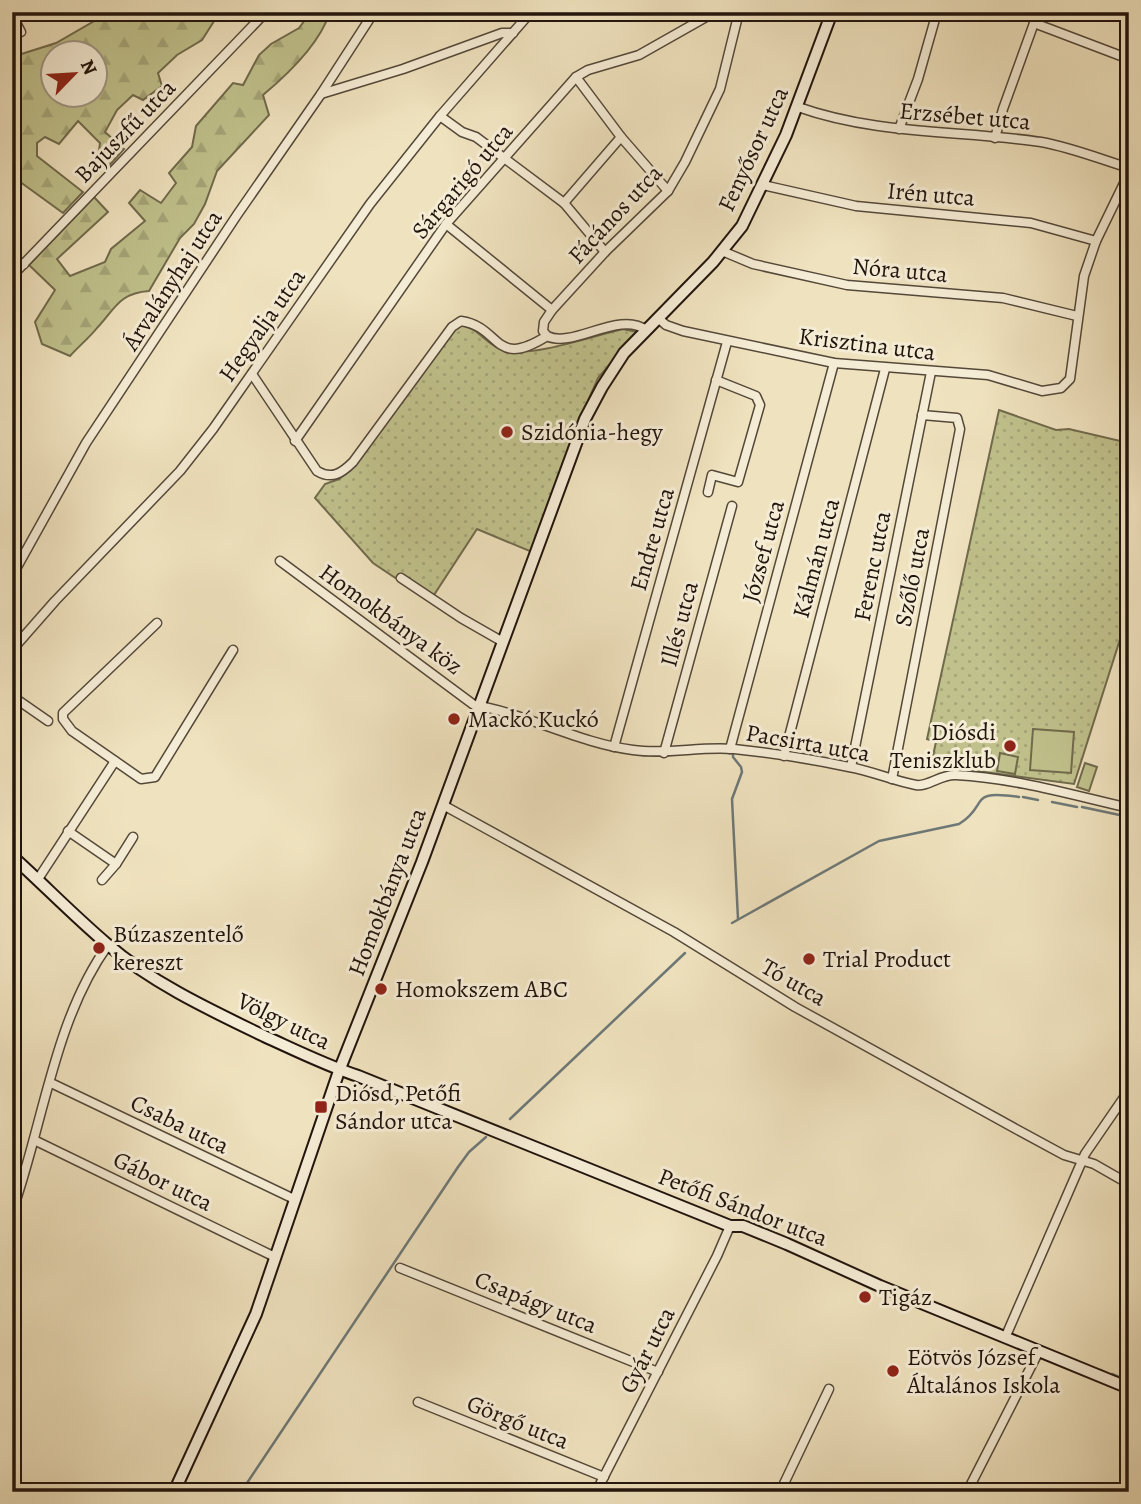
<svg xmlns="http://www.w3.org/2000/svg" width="1141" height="1504" font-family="Alegreya,serif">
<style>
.grass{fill:url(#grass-dots);stroke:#706a4c;stroke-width:2}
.forest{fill:url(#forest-firs);stroke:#706a4c;stroke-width:2;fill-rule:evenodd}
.park{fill:#c0c18c;stroke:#706a4c;stroke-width:2}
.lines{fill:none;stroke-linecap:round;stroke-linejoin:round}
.stream{stroke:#6d7877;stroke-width:2.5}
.street-casing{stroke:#544839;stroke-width:11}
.secondary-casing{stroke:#21140d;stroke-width:14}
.street{stroke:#f5ecd5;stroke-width:8}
.secondary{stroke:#f5ecd5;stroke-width:10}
.poi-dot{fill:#8f2418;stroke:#f5ecd5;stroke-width:2.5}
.labels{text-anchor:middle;stroke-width:6;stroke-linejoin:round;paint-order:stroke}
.street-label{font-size:24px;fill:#21140d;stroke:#f5ecd5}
.poi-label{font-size:24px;fill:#21140d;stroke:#f5ecd5;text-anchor:start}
</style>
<defs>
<pattern id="grass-dots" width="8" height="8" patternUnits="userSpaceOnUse" patternTransform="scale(1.75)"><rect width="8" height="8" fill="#c0c18c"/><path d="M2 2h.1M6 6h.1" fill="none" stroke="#a5a578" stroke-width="1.8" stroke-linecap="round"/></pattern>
<pattern id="forest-firs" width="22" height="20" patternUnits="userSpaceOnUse" patternTransform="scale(1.75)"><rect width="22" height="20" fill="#c0c18c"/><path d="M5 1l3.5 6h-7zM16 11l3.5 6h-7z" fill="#a5a578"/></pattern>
</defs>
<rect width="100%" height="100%" fill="#efe2be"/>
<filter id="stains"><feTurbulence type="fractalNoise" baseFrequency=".00286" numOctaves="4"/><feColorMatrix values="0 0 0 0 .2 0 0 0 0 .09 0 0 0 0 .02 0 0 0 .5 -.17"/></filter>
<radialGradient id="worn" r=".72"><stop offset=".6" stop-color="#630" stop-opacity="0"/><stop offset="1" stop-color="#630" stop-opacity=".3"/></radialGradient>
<g class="grass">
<path d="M461 325C479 328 487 346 503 350 531 358 593 336 623 329L637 332 598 378 575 430 532 552 477 529 430 601 373 563 315 498 325 484 339 479 355 465 452 327Z"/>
<polygon points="999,410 1056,430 1069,429 1129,443 1129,611 1074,784 931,765 936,742 927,739"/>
</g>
<g class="forest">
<path d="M110 12H226L216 18 202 40 177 55 158 73 162 86 143 100 133 95 117 110 105 132 124 149 108 167 98 158 100 143 78 121 59 144 45 137 37 143V156L83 192 63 213 12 176V57L56 43ZM52 52H94V94H52Z"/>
<path d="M311 12H330C320 43 287 75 263 95L269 115 217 171 205 204 194 224 180 238 149 291C119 293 115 309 97 328 89 338 79 346 70 356L42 344 35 322 55 290 29 265 94 197 108 212 57 259 70 276 105 262 111 249 145 221 129 203 140 190 161 203 176 183 169 173 192 147 196 126 233 83 243 85 259 55 271 44 299 28Z"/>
</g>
<g class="park">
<polygon points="1033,729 1074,732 1071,773 1030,770"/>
<polygon points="1000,753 1018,757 1015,774 997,771"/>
<polygon points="1085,763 1097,767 1089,791 1077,787"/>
</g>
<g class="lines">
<g class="stream">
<polyline points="733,752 733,757 741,767 742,772 732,799 738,919"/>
<polyline points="1023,797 1038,800"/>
<polyline points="1052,802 1077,807"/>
<polyline points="1082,807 1129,817"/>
<path d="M732 923 879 841 959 824C990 805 966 789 1019 797"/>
<polyline points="510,1119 685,953"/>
<polyline points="1100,1370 1107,1373"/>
<polyline points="1112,1374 1119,1377"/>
<polyline points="1120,1378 1129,1381"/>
<polyline points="241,1492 458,1167 469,1152 486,1137"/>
</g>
<g class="street-casing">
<g id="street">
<polyline points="12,15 21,32"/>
<polyline points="1034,23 1129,59"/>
<polyline points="576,77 621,137 668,191"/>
<polyline points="321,94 403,69 502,33 513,33"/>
<path d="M798 107C877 135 959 130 1041 142 1070 147 1100 159 1129 168"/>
<polyline points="440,116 462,132 476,137 564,203 605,252"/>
<polyline points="899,129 918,79 937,12"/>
<polyline points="995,138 1003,109 1038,12"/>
<polyline points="763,185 856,206 1031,223 1096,241"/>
<polyline points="564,203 621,137"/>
<polyline points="446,224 552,310"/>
<polyline points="722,251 753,264 847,285 1003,298 1077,316"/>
<polyline points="12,262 24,264"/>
<polyline points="12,276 266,12"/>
<polyline points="658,318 666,325 683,331 834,363 988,375 1042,391 1061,388 1070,379 1084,276 1096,241 1129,173"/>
<path d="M646 330C620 310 572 349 547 336L543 331 544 322 552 310 605 252 668 191 685 162 720 89 739 12"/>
<path d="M252 374 317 471C332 480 342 473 353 462L452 327 461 321C502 327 493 370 547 336"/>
<polyline points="295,441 446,224 576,77 588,70 639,55 715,12"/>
<polyline points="708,492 712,475 738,482 760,405 756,396 716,380"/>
<path d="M280 561 474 705C528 714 578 743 633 750 667 755 700 746 734 749 772 753 811 759 849 767 872 771 894 781 916 785 928 787 941 774 956 775 1015 778 1072 795 1129 808"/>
<polyline points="12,576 86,443 237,215 321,94 374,12"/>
<polyline points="401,578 461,618 503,642"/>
<polyline points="157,623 63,713 63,719 72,731 141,779 155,777 233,650"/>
<polyline points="12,650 55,601 180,471 213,429 370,204 440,116 531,12"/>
<polyline points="12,696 48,721"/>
<polyline points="614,747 727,342"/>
<polyline points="730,749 834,363"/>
<polyline points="664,753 732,506"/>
<polyline points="784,756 885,369"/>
<polyline points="851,767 931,372"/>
<polyline points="892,779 960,429 957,418 922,415"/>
<polyline points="443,805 674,932 795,1007 1016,1129 1064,1155 1094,1164 1129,1184"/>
<polyline points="68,831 116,864"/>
<polyline points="38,879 115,761"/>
<polyline points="102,880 116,864 133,837"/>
<polyline points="51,1083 294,1199"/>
<polyline points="34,1140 275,1257"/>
<path d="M12 1212C43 1125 54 1020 108 945"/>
<polyline points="400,1268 658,1372"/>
<polyline points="1126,1307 1129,1301"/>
<polyline points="1005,1338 1085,1154 1129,1090"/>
<polyline points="418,1402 604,1477"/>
<polyline points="596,1492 717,1256 730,1226"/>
<polyline points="780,1492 829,1389"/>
<polyline points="967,1492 1039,1351"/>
</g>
</g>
<g class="secondary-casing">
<g id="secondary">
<path d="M12 856C44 885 74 916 107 944 152 983 210 1010 264 1036 295 1050 325 1065 358 1076L730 1226H743L787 1244 880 1286 1129 1388"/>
<polyline points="174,1492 256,1314 339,1071 422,862 585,419 602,387 624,353 713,262 742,226 786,135 832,12"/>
</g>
</g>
<use href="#street" class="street"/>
<use href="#secondary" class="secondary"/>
</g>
<g class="poi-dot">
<circle cx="507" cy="432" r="7"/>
<circle cx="454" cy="719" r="7"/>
<circle cx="1010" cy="746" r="7"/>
<circle cx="99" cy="948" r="7"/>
<circle cx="809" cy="959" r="7"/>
<circle cx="381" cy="989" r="7"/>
<rect x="314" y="1100" width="14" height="14" rx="3.5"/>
<circle cx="865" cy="1297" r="7"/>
<circle cx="893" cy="1371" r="7"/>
</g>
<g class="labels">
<g class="street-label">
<text transform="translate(965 116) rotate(5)" y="8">Erzsébet utca</text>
<text transform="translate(125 131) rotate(-46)" y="8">Bajuszfű utca</text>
<text transform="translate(753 149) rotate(-65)" y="8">Fenyősor utca</text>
<text transform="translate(462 181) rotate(-50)" y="8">Sárgarigó utca</text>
<text transform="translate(931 194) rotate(5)" y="8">Irén utca</text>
<text transform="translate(615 214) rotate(-47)" y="8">Fácános utca</text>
<text transform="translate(900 270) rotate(5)" y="8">Nóra utca</text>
<text transform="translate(172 280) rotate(-57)" y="8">Árvalányhaj utca</text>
<text transform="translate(262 325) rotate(-55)" y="8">Hegyalja utca</text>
<text transform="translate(867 344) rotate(7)" y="8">Krisztina utca</text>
<text transform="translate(652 539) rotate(-74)" y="8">Endre utca</text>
<text transform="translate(763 551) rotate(-75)" y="8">József utca</text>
<text transform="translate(816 558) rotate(-75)" y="8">Kálmán utca</text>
<text transform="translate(872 566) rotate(-79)" y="8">Ferenc utca</text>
<text transform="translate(912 577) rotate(-79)" y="8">Szőlő utca</text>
<text transform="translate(391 619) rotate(36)" y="8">Homokbánya köz</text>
<text transform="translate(679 624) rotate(-75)" y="8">Illés utca</text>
<text transform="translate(808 743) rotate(10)" y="8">Pacsirta utca</text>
<text transform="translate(387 892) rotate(-69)" y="8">Homokbánya utca</text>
<text transform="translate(794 982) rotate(30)" y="8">Tó utca</text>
<text transform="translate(284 1021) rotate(26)" y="8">Völgy utca</text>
<text transform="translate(180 1124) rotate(26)" y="8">Csaba utca</text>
<text transform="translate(163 1181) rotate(26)" y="8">Gábor utca</text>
<text transform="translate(743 1207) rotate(21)" y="8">Petőfi Sándor utca</text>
<text transform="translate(536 1302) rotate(22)" y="8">Csapágy utca</text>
<text transform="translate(647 1350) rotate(-63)" y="8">Gyár utca</text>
<text transform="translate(518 1422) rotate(22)" y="8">Görgő utca</text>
</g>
<g class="poi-label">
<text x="521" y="440">Szidónia-hegy</text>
<text x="468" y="727">Mackó Kuckó</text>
<text x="996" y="740" text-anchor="end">Diósdi<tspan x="996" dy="28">Teniszklub</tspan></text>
<text x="113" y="942">Búzaszentelő<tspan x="113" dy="28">kereszt</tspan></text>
<text x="823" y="967">Trial Product</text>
<text x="395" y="997">Homokszem ABC</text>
<text x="335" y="1101">Diósd, Petőfi<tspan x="335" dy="28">Sándor utca</tspan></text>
<text x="879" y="1305">Tigáz</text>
<text x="907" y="1365">Eötvös József<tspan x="907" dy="28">Általános Iskola</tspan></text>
</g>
</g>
<rect width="1141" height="1504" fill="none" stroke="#efe2be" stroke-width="42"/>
<rect x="14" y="14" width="1113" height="1476" fill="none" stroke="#21140d" stroke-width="3.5"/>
<rect x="21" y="21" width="1099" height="1462" fill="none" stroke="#21140d" stroke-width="2"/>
<g transform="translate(74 74) rotate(65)"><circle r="33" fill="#f5ecd5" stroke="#a09685" stroke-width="2"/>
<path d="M0-5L12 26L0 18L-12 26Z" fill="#8f2418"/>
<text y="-10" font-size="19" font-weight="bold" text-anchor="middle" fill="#21140d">N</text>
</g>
<rect width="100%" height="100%" filter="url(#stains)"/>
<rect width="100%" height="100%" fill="url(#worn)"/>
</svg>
